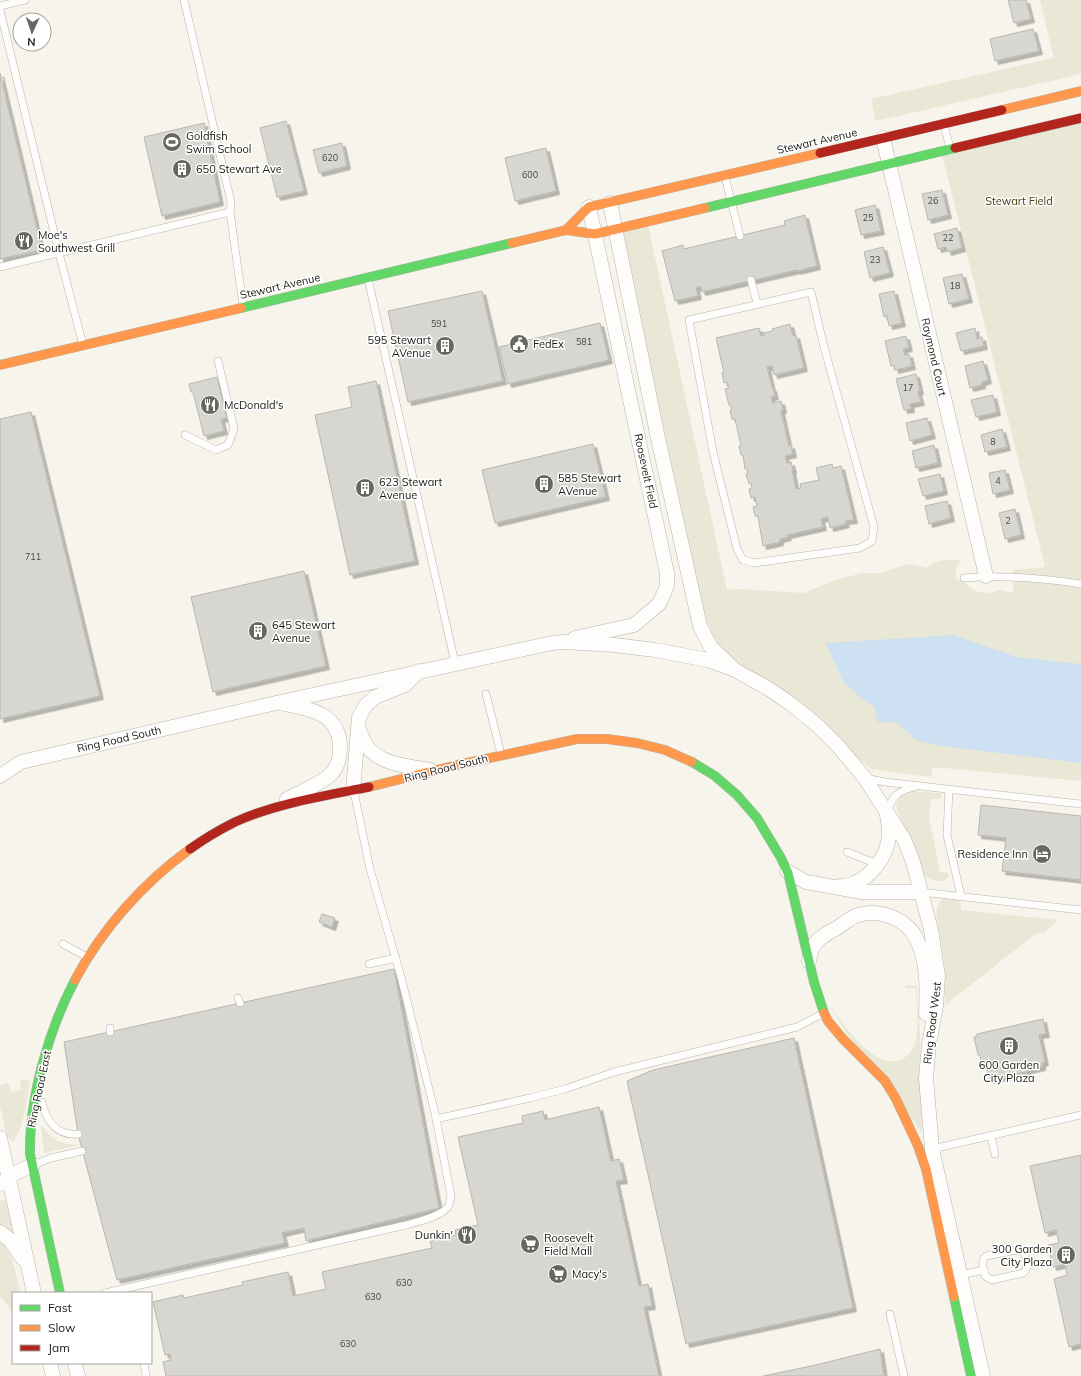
<svg xmlns="http://www.w3.org/2000/svg" width="1081" height="1376" font-family="Mulish,sans-serif">
<style>
.green{fill:#e9e7d5}
.water{fill:#cee1f2}
.building{fill:#d8d6d0;stroke:#b8b7b0;filter:url(#shadow)}
.lines{fill:none;stroke-linecap:round;stroke-linejoin:round}
.lane-casing{stroke:#b6b5ae;stroke-width:8}
.street-casing{stroke:#b6b5ae;stroke-width:15}
.fast-casing{stroke:#b6b5ae;stroke-width:10}
.slow-casing{stroke:#b6b5ae;stroke-width:10}
.jam-casing{stroke:#b6b5ae;stroke-width:10}
.lane{stroke:#fefdfc;stroke-width:7}
.street{stroke:#fefdfc;stroke-width:14}
.fast{stroke:#63d668;stroke-width:9}
.slow{stroke:#ff974d;stroke-width:9}
.jam{stroke:#b3261e;stroke-width:9}
.labels{text-anchor:middle;stroke-width:3;stroke-linejoin:round;paint-order:stroke}
.number-label{font-size:9px;fill:#4a4943}
.poi-label{font-size:11px;fill:#1a1a14;stroke:#fff;text-anchor:start}
.street-label{font-size:11px;fill:#1a1a14;stroke:#fff}
.park-label{font-size:11px;fill:#464013;stroke:#fff}
</style>
<defs>
<filter id="shadow"><feDropShadow dx="3.5" dy="3.5" stdDeviation="0" flood-color="#0004"/></filter>
</defs>
<rect width="100%" height="100%" fill="#f6f4eb"/>
<g class="green">
<polygon points="1040,0 1081,0 1081,74 876,121 871,99 1054,58"/>
<path d="M1081 122V781L933 767 931 777 871 769 721 648 712 634 700 601 622 231 648 225 727 590 740 589 804 593 835 580 863 573H880L909 564 927 568C935 558 949 560 961 560L956 569V579L961 580 973 590 979 592 989 593 1000 590 1013 593V570L1045 567 942 154Z"/>
<path d="M912 791 940 793 942 795 939 799H931L929 818 940 872H947L950 876 944 881C937 881 930 881 925 875L896 807 898 800 905 792Z"/>
<polygon points="946,897 960,898 961,910 1058,920 1044,933 1037,933 945,1005 945,966 936,912 939,902"/>
<path d="M906 985 917 986 920 1037 922 1133 846 1032 830 1007C846 1026 873 1071 902 1059 910 1055 914 1049 916 1040 919 1027 917 1003 916 988H905Z"/>
<path d="M22 1079 30 1081C26 1101 25 1125 13 1142L6 1135 0 1105V1085L8 1083 11 1092 22 1090 20 1082Z"/>
<path d="M41 1125C54 1142 61 1145 82 1144L79 1145 44 1153Z"/>
<polygon points="5,1200 7,1202 14,1234 0,1228 0,1201"/>
<path d="M0 1240C14 1254 16 1275 20 1293H13V1312L0 1296Z"/>
</g>
<polygon class="water" points="953,635 1017,657 1081,664 1081,763 941,746 916,740 896,722 877,722 875,707 857,695 843,682 826,643"/>
<g class="building">
<polygon points="1008,0 1026,0 1031,19 1014,23"/>
<polygon points="1033,29 1039,51 995,61 990,39"/>
<polygon points="0,73 42,250 0,259"/>
<polygon points="286,121 304,191 277,197 260,128"/>
<polygon points="204,123 220,202 162,216 144,137"/>
<polygon points="342,143 347,166 319,173 313,150"/>
<polygon points="546,148 556,191 515,201 505,158"/>
<polygon points="942,190 948,215 928,220 922,194"/>
<polygon points="875,205 881,231 861,235 855,210"/>
<polygon points="805,215 817,266 797,271 797,270 702,292 700,286 696,288 698,296 675,301 662,251 683,245 684,249 785,225 784,221"/>
<polygon points="957,228 962,248 948,252 946,247 938,249 934,234"/>
<polygon points="883,247 890,273 870,278 864,252"/>
<polygon points="962,274 969,299 949,304 943,278"/>
<polygon points="482,291 503,381 408,402 388,311"/>
<polygon points="894,291 902,323 889,326 887,316 884,317 879,294"/>
<polygon points="600,323 609,360 508,384 499,347"/>
<polygon points="790,324 793,336 796,335 804,368 774,375 772,366 767,367 772,388 773,388 775,396 771,397 773,403 781,401 783,410 781,411 789,446 791,445 793,454 785,456 787,463 791,462 793,470 792,470 796,489 801,488 800,484 819,480 816,468 832,464 833,468 841,466 854,520 845,521 846,524 830,528 828,517 821,519 823,527 787,535 788,537 780,539 780,542 763,546 758,516 755,516 753,507 757,506 755,497 751,498 749,489 752,488 751,483 749,484 746,474 748,473 747,469 745,469 743,455 741,455 739,446 741,446 735,419 732,419 730,410 732,410 730,405 729,405 725,389 729,388 727,382 724,383 722,373 724,373 716,338 759,328 761,336 765,335 764,333 773,331 772,329"/>
<polygon points="975,328 977,339 982,337 984,346 961,351 956,333"/>
<polygon points="906,336 909,348 903,349 905,355 909,354 912,366 895,370 894,365 891,366 885,341"/>
<polygon points="983,361 988,380 982,382 982,385 970,388 965,366"/>
<polygon points="916,374 920,391 918,392 921,402 910,404 911,409 904,410 896,379"/>
<polygon points="217,377 227,418 221,419 224,431 204,436 193,392 191,392 189,384"/>
<polygon points="376,381 415,561 350,575 315,415 352,407 348,387"/>
<polygon points="993,395 997,412 976,417 971,400"/>
<polygon points="31,412 100,696 0,719 0,419"/>
<polygon points="927,418 932,435 910,441 906,423"/>
<polygon points="1002,429 1007,447 985,452 981,435"/>
<polygon points="593,444 606,497 495,523 482,470"/>
<polygon points="934,445 938,463 916,468 912,451"/>
<polygon points="1005,470 1010,490 993,494 989,473"/>
<polygon points="940,474 944,491 923,496 918,479"/>
<polygon points="947,501 951,518 929,524 925,506"/>
<polygon points="1015,509 1021,535 1005,539 999,513"/>
<polygon points="304,571 326,666 213,692 191,597"/>
<polygon points="981,805 1081,816 1081,880 1002,871 1006,838 978,835"/>
<polygon points="322,914 335,918 332,927 319,922"/>
<polygon points="394,969 439,1208 306,1241 304,1228 282,1233 285,1243 117,1280 78,1134 64,1042"/>
<polygon points="1043,1019 1046,1034 1039,1035 1045,1062 1042,1063 1042,1067 1028,1070 1029,1071 990,1080 986,1065 982,1066 980,1055 978,1055 974,1037 977,1036 977,1034"/>
<polygon points="794,1038 853,1308 686,1344 627,1081 653,1070"/>
<polygon points="599,1107 611,1161 619,1159 624,1180 616,1181 639,1286 648,1284 652,1306 644,1307 659,1376 166,1376 163,1362 171,1360 170,1354 165,1355 153,1302 183,1295 184,1298 243,1285 242,1282 288,1272 293,1296 326,1289 322,1272 432,1248 430,1241 456,1235 455,1230 478,1225 458,1137 523,1123 522,1116 543,1111 545,1120"/>
<polygon points="1081,1155 1081,1344 1069,1347 1054,1279 1067,1275 1065,1264 1053,1267 1048,1245 1059,1243 1056,1230 1045,1233 1030,1166"/>
<polygon points="880,1349 884,1376 763,1376 816,1365"/>
</g>
<g class="lines">
<g class="lane-casing">
<g id="lane">
<polyline points="184,0 231,202 230,212 243,305"/>
<polyline points="0,6 25,0"/>
<polyline points="0,10 59,253 83,345"/>
<polyline points="944,125 950,148"/>
<polyline points="725,177 740,236"/>
<polyline points="0,267 230,212"/>
<polyline points="368,279 455,663"/>
<polyline points="751,280 757,303"/>
<polygon points="811,292 824,347 874,527 872,541 860,548 754,563 743,560 737,549 713,452 689,320"/>
<polyline points="185,435 216,450 228,445 234,429 218,361"/>
<path d="M964 578C1005 575 1040 578 1081 584"/>
<polyline points="486,694 501,754"/>
<polyline points="865,778 885,782 1081,804"/>
<polyline points="949,789 947,835 961,896"/>
<path d="M887 812C893 796 896 792 914 787"/>
<polyline points="847,852 872,862 880,862"/>
<polyline points="921,892 1081,910"/>
<polyline points="63,944 87,957"/>
<polyline points="369,964 396,958"/>
<polyline points="238,998 240,1003"/>
<polyline points="110,1028 110,1032"/>
<path d="M42 1102C46 1121 57 1136 78 1134"/>
<polyline points="436,1119 530,1098 565,1089 614,1072 797,1027 822,1014"/>
<polyline points="991,1136 995,1154"/>
<polyline points="932,1149 1081,1115"/>
<polyline points="33,1165 51,1158 82,1151"/>
<path d="M1017 1250 1023 1252C1028 1259 1030 1267 1023 1273L992 1280 985 1276C984 1269 980 1261 986 1256Z"/>
<polyline points="960,1275 984,1270"/>
<path d="M105 1293 406 1225C417 1222 444 1216 449 1205 450 1203 450 1199 451 1196L435 1113 401 977 370 869 354 792"/>
<polyline points="890,1314 904,1376"/>
<polyline points="144,1363 146,1376"/>
</g>
</g>
<g class="street-casing">
<g id="street">
<polyline points="883,138 986,576"/>
<polyline points="610,203 659,443 700,626 710,646 732,667"/>
<polyline points="575,638 634,625 659,604 667,586 667,573 589,207"/>
<path d="M284 704C310 709 340 713 340 748 340 757 338 766 332 773 323 783 299 793 287 799"/>
<path d="M358 728C361 733 363 740 366 745 380 765 408 766 430 770"/>
<polyline points="0,776 21,762 276,703 552,643 564,642 614,645 655,650 708,660 735,670 769,689 791,704 818,726 838,746 864,777 904,839 913,862 921,892 931,930 938,976 936,1006 929,1044 926,1078 932,1149 983,1376"/>
<polyline points="353,790 359,718 365,706 375,697 405,685 419,671"/>
<polyline points="787,871 806,882 862,892 921,892"/>
<path d="M840 886C844 886 849 885 852 884 871 878 887 856 889 837 890 830 888 822 887 815"/>
<path d="M809 961C810 958 810 953 812 949 816 939 827 933 837 928 843 924 851 917 858 915 879 909 906 918 916 938 928 961 927 989 926 1014"/>
<polyline points="0,1138 34,1293"/>
<polyline points="0,1184 15,1173 33,1165"/>
<polyline points="0,1232 10,1240 23,1259"/>
<polyline points="50,1363 53,1376"/>
<polyline points="75,1363 78,1376"/>
</g>
</g>
<g class="fast-casing">
<g id="fast">
<polyline points="705,208 955,148"/>
<polyline points="241,308 512,243"/>
<polyline points="692,762 715,776 737,795 757,818 781,858 788,873 814,982 824,1013"/>
<path d="M60 1293 30 1154C29 1098 49 1029 75 980"/>
<polyline points="954,1297 971,1376"/>
</g>
</g>
<g class="slow-casing">
<g id="slow">
<polyline points="1002,110 1081,91"/>
<polyline points="566,230 589,207 820,153"/>
<polyline points="512,243 566,230 595,234 705,208"/>
<polyline points="0,365 241,308"/>
<polyline points="369,787 453,766 577,739 607,739 637,743 665,750 692,762"/>
<path d="M75 980C102 929 143 883 190 849"/>
<polyline points="824,1013 828,1021 843,1039 885,1081 896,1099 918,1146 926,1169 954,1297"/>
</g>
</g>
<g class="jam-casing">
<g id="jam">
<polyline points="955,148 1081,118"/>
<polyline points="820,153 1002,110"/>
<path d="M190 849C204 839 219 830 235 822 277 803 324 796 369 787"/>
</g>
</g>
<use href="#lane" class="lane"/>
<use href="#street" class="street"/>
<use href="#fast" class="fast"/>
<use href="#slow" class="slow"/>
<use href="#jam" class="jam"/>
</g>
<defs>
<g id="stadium-disc" transform="scale(1)"><circle r="9.5" fill="#67665f" stroke="#fff"/><path d="M0-5a6.5 5 0 1 0 0 10a6.5 5 0 1 0 0-10ZM-3.5-1.8h7v3.6h-7Z" fill="#fff"/></g>
<g id="building-disc" transform="scale(1)"><circle r="9.5" fill="#67665f" stroke="#fff"/><path d="M-4-6H4V6H1V3H-1V6H-4ZM-2.5-4.3h1.7v1.8h-1.7ZM.8-4.3h1.7v1.8H.8ZM-2.5-1h1.7V.8h-1.7ZM.8-1h1.7V.8H.8Z" fill="#fff"/></g>
<g id="restaurant-disc" transform="scale(1)"><circle r="9.5" fill="#67665f" stroke="#fff"/><path d="M-5-6h1v4h1v-4h1v4h1v-4h1v5L-1.5 .5V6h-2V.5L-5-1ZM5-6V6H3V1.5H1.5Q1.5-4 5-6Z" fill="#fff"/></g>
<g id="civic-disc" transform="scale(1)"><circle r="9.5" fill="#67665f" stroke="#fff"/><path d="M-.6-6.5H3V-4.5H.6V-3L4-1V1h2V6H-6V1h2V-1L-.6-3ZM-1.2 2.5V6h2.4V2.5Z" fill="#fff"/></g>
<g id="hotel-disc" transform="scale(1)"><circle r="9.5" fill="#67665f" stroke="#fff"/><path d="M-6-4.5h1.5V1H6V5H4.5V3h-9V5H-6ZM-4 0a1.8 1.8 0 1 1 3.6 0ZM.5 0V-2.5h3Q6-2.5 6 0Z" fill="#fff"/></g>
<g id="supermarket-disc" transform="scale(1)"><circle r="9.5" fill="#67665f" stroke="#fff"/><path d="M-6-5.5h2.5l.6 2H6L4.5 2H-2.5L-4.4-4H-6ZM-1.5 3.2a1.3 1.3 0 1 0 .1 0ZM3 3.2a1.3 1.3 0 1 0 .1 0Z" fill="#fff"/></g>
</defs>
<g fill-rule="evenodd">
<use href="#stadium-disc" x="172" y="142"/>
<use href="#building-disc" x="182" y="169"/>
<use href="#restaurant-disc" x="24" y="241"/>
<use href="#civic-disc" x="519" y="344"/>
<use href="#building-disc" x="445" y="346"/>
<use href="#restaurant-disc" x="210" y="405"/>
<use href="#building-disc" x="544" y="484"/>
<use href="#building-disc" x="365" y="488"/>
<use href="#building-disc" x="258" y="631"/>
<use href="#hotel-disc" x="1042" y="854"/>
<use href="#building-disc" x="1009" y="1046"/>
<use href="#restaurant-disc" x="467" y="1235"/>
<use href="#supermarket-disc" x="530" y="1244"/>
<use href="#building-disc" x="1066" y="1255"/>
<use href="#supermarket-disc" x="558" y="1274"/>
</g>
<g class="labels">
<g class="number-label">
<text x="330" y="161">620</text>
<text x="530" y="178">600</text>
<text x="933" y="204">26</text>
<text x="868" y="221">25</text>
<text x="948" y="241">22</text>
<text x="875" y="263">23</text>
<text x="955" y="289">18</text>
<text x="439" y="327">591</text>
<text x="584" y="345">581</text>
<text x="908" y="391">17</text>
<text x="993" y="445">8</text>
<text x="998" y="484">4</text>
<text x="1008" y="524">2</text>
<text x="33" y="560">711</text>
<text x="404" y="1286">630</text>
<text x="373" y="1300">630</text>
<text x="348" y="1347">630</text>
</g>
<g class="poi-label">
<text x="186" y="140">Goldfish<tspan x="186" dy="13">Swim School</tspan></text>
<text x="196" y="173">650 Stewart Ave</text>
<text x="38" y="239">Moe's<tspan x="38" dy="13">Southwest Grill</tspan></text>
<text x="431" y="344" text-anchor="end">595 Stewart<tspan x="431" dy="13">AVenue</tspan></text>
<text x="533" y="348">FedEx</text>
<text x="224" y="409">McDonald's</text>
<text x="558" y="482">585 Stewart<tspan x="558" dy="13">AVenue</tspan></text>
<text x="379" y="486">623 Stewart<tspan x="379" dy="13">Avenue</tspan></text>
<text x="272" y="629">645 Stewart<tspan x="272" dy="13">Avenue</tspan></text>
<text x="1028" y="858" text-anchor="end">Residence Inn</text>
<text x="1009" y="1069" text-anchor="middle">600 Garden<tspan x="1009" dy="13">City Plaza</tspan></text>
<text x="453" y="1239" text-anchor="end">Dunkin'</text>
<text x="544" y="1242">Roosevelt<tspan x="544" dy="13">Field Mall</tspan></text>
<text x="1052" y="1253" text-anchor="end">300 Garden<tspan x="1052" dy="13">City Plaza</tspan></text>
<text x="572" y="1278">Macy's</text>
</g>
<g class="street-label">
<text transform="translate(817 141) rotate(-13)" y="4">Stewart Avenue</text>
<text transform="translate(280 286) rotate(-13)" y="4">Stewart Avenue</text>
<text transform="translate(934 357) rotate(77)" y="4">Raymond Court</text>
<text transform="translate(646 471) rotate(78)" y="4">Roosevelt Field</text>
<text transform="translate(119 739) rotate(-13)" y="4">Ring Road South</text>
<text transform="translate(446 768) rotate(-14)" y="4">Ring Road South</text>
<text transform="translate(932 1023) rotate(-83)" y="4">Ring Road West</text>
<text transform="translate(39 1089) rotate(-78)" y="4">Ring Road East</text>
</g>
<g class="park-label">
<text x="1019" y="205">Stewart Field</text>
</g>
</g>
<rect x="12" y="1292" width="140" height="72" fill="#ffffff" stroke="#a3a3a1"/>
<rect x="20" y="1305" width="20" height="6" fill="#63d668" stroke="#a3a3a1"/>
<text x="48" y="1312" font-size="12" fill="#1a1a14">Fast</text>
<rect x="20" y="1325" width="20" height="6" fill="#ff974d" stroke="#a3a3a1"/>
<text x="48" y="1332" font-size="12" fill="#1a1a14">Slow</text>
<rect x="20" y="1345" width="20" height="6" fill="#b3261e" stroke="#a3a3a1"/>
<text x="48" y="1352" font-size="12" fill="#1a1a14">Jam</text>
<g transform="translate(32 32) rotate(183)"><circle r="19" fill="#ffffff" stroke="#a3a3a1"/>
<path d="M0-3L7 15L0 10L-7 15Z" fill="#67665f"/>
<text y="-6" font-size="11" font-weight="bold" text-anchor="middle" fill="#1a1a14">N</text>
</g>
</svg>
